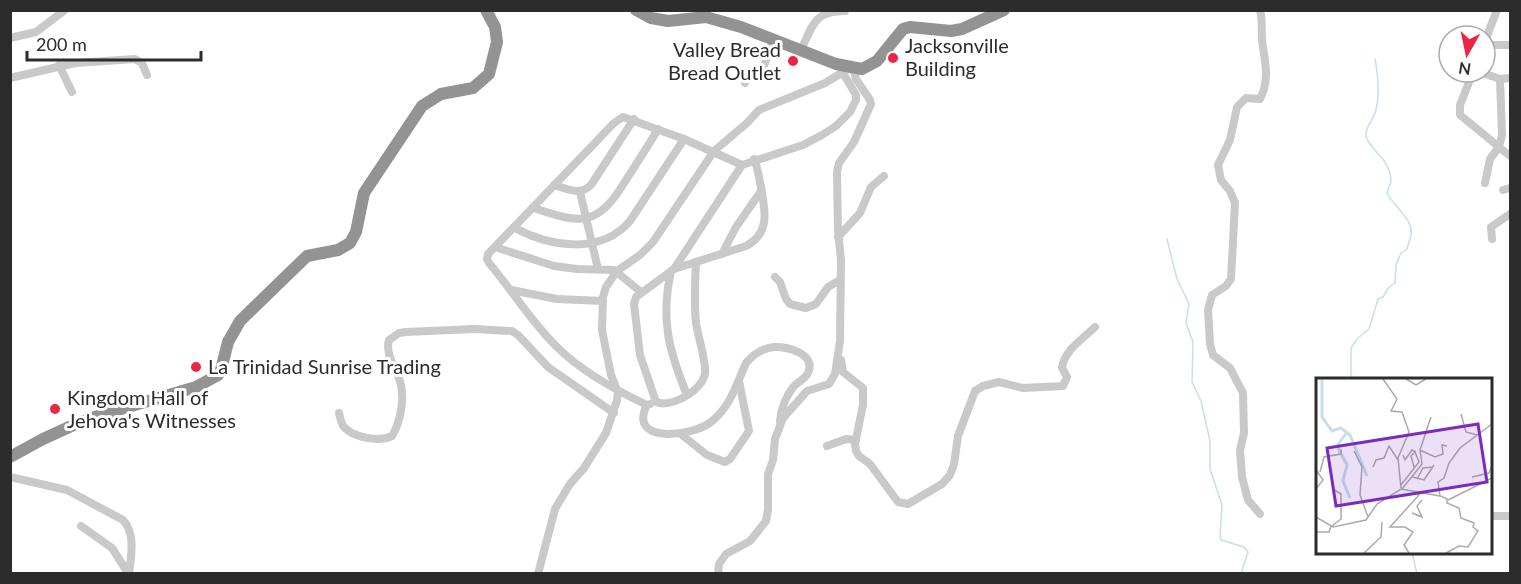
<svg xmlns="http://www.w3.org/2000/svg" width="1521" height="584" font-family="Lato,sans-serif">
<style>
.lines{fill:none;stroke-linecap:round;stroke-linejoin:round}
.stream{stroke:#c4e0ec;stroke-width:1.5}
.minor{stroke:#c9c9c9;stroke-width:8}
.highway{stroke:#939393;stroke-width:12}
.poi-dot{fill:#ed2545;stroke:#fff;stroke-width:2}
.labels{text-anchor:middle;stroke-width:6;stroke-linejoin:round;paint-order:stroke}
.poi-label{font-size:20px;fill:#2c2c2c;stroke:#fff;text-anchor:start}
.inset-river{fill:none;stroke:#c4e0ec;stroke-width:3}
.inset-road{fill:none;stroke:#ababab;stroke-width:1.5}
.view{fill:#7b2cbf;fill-opacity:0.15;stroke:#7b2cbf;stroke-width:3}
.inset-edge{fill:none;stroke:#2c2c2c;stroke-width:3}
</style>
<rect width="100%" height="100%" fill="#fff"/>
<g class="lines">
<g class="stream">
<polyline points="1167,239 1177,279 1189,304 1186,323 1193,342 1192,382 1201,401 1210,441 1210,469 1222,505 1220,536 1221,540 1244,547 1248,552 1241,574"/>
<path d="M1351 380V348L1357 339 1369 329 1378 299 1383 297 1389 287 1395 283 1396 265 1401 253 1407 249C1408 244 1410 240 1411 235 1414 219 1393 206 1387 193 1388 188 1391 184 1391 180 1390 158 1369 150 1366 136 1365 127 1374 119 1376 110 1380 94 1378 75 1375 59"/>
<polyline points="1412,552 1417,574"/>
</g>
<g class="minor">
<path d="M1260 10C1263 21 1261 28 1262 39 1264 61 1271 77 1260 99L1246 98 1237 107 1230 140 1218 165 1221 180 1230 191 1235 203 1231 279 1226 286 1212 295 1208 310 1210 344 1213 355 1230 368 1243 393 1244 433 1240 450 1242 477 1248 500 1260 514"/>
<polyline points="10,38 36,32 65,10"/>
<polyline points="1485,41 1497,10"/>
<polyline points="1485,45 1510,45"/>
<path d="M801 50C813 25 814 11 845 11"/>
<polyline points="59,65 72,92"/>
<polyline points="1473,72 1460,105 1460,115 1510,156"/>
<polyline points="1480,72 1500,79 1510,78"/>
<polyline points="10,78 75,63 135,59 142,63 147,75"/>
<polyline points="745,83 748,77 764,66 773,40"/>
<polyline points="1485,183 1490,159 1499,147 1502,135 1500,79"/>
<path d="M554 185C568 189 580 196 591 185L634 119"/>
<polyline points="1503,190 1510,188"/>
<polyline points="580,192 598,269"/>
<path d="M534 208C583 225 598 226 626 180 637 163 648 146 658 129"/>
<path d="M515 228C550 247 601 255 630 221L684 139"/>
<polyline points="838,237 860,213 871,187 884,176"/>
<polyline points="1492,239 1491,227 1510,214"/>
<polyline points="495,247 554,266 577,269 614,270 641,292"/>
<polyline points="722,254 736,227 761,191"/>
<path d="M696 262C695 282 694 304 696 323 698 336 707 365 705 374 701 391 672 408 656 402L640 355 634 304 636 297 674 269 742 165 803 145 822 135 836 126 850 112 856 100V95L843 73"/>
<path d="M674 269 746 246C771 233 765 210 761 187 759 178 758 168 754 159"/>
<path d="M671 271C660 319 669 351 687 395"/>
<polyline points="775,277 780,282 786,299 790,304 806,308 816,304 828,287 840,280"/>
<polyline points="511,290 557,299 603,301"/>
<path d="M841 360 843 372 863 388V405L855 444 856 451 859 456 870 464 898 502 908 504 942 484 950 475 954 464 958 436 975 391 983 386 999 382 1023 388 1063 386 1067 377 1062 368C1064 350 1083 339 1095 327"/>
<path d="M650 404 647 405C627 444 692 437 711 422 731 406 736 385 746 363 753 355 762 348 774 347 787 346 817 354 808 373 805 379 798 382 794 386 786 396 781 409 780 421"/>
<path d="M647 405C615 390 582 372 557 347 531 322 512 290 489 263L487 259 488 254 614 123 623 117 684 139 742 165"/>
<path d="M339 413C340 418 341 423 344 427 354 438 379 442 392 436 401 421 405 397 400 381 395 368 385 353 389 340L399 333 406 332 474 329 512 331 518 335 548 367 614 413"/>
<polyline points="682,435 707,455 725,462 730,459 749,431 739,381"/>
<polyline points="827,446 846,439 856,440"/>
<path d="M10 477 67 490 123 520C136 534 131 557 129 574"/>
<polyline points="1490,516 1510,516"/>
<polyline points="81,526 112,548 128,573"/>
<polyline points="538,574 555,509 570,484 584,468 606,433 617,400 618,392 611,375 602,330 603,297 606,287 617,271 640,255 653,242 714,151 747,123 759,110 825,83 850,68"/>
<polyline points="718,574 719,564 726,554 750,541 766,521 768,510 768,474 773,460 775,439 783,418 807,391 829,384 835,374 840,341 841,260 838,230 837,172 839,163 854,142 871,104 870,100 856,79 853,68"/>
</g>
<g class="highway">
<polyline points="636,10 651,18 668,21 706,17 741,27 836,64 862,69 877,61 903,29 910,27 951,31 962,29 1004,10"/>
<polyline points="10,457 43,439 78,423 104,414 196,387 218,375 221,370 228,342 240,321 307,256 338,250 350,243 356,232 364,193 422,106 441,94 473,88 489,74 497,42 495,27 486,10"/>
</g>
</g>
<g class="poi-dot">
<circle cx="893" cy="58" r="6"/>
<circle cx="793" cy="61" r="6"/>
<circle cx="196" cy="367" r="6"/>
<circle cx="55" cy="409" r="6"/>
</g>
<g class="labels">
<g class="poi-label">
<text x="905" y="53">Jacksonville<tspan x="905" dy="23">Building</tspan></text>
<text x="781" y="57" text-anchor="end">Valley Bread<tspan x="781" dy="23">Bread Outlet</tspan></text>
<text x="208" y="374">La Trinidad Sunrise Trading</text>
<text x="67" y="405">Kingdom Hall of<tspan x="67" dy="23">Jehova's Witnesses</tspan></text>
</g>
</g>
<g transform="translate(1316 378)">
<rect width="176" height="176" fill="#fff"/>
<path class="inset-river" d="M6 1V39L16 53 25 50 34 57 51 98M31 54 21 68 31 87 27 103 34 120"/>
<path class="inset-road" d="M67 1 81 21 75 33 86 34 93 54 82 80 85 110M90 1 100 7 110 1M145 36 150 54 161 57M104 72 119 79 127 76 126 67 131 68M38 73 46 89 44 117 52 139M87 77 89 82 96 72 100 74M57 89 60 82 68 80 73 68 82 82M0 92 7 102 0 111M4 94 8 79 25 76V71M96 99 108 102 118 87M156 99 173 95 176 87M101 101 107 90 117 89M85 107 103 84 99 74 95 78 98 89M86 111 106 86 104 72 115 39M125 118 131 121V125L143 130 145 140 158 145 157 149 162 153 152 169 143 168 130 175M132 122 176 100M96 135 106 139 101 128 106 122M0 139 17 149 50 142 61 126 85 111 124 118 122 104 128 100 133 85 144 70 176 46M16 148 25 141V116L17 111 20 128M0 154H13L15 148M48 175 65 159 66 144M93 175 88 167 97 154 89 149H74L103 117 101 113"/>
<path class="view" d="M162 46 171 104 20 128 11 70Z"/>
<rect width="176" height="176" class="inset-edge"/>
</g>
<rect width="1521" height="584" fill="none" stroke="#2c2c2c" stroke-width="24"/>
<g transform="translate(1467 54) rotate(189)"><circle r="28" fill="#ffffff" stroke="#ababab" stroke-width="1.5"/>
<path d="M0-4.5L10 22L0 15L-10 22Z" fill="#ed2545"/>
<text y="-9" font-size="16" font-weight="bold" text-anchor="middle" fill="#2c2c2c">N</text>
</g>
<path d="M27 51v9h174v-9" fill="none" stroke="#2c2c2c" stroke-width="3"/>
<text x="36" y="51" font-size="18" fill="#2c2c2c" stroke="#ffffff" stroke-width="4.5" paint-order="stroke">200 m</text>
</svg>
